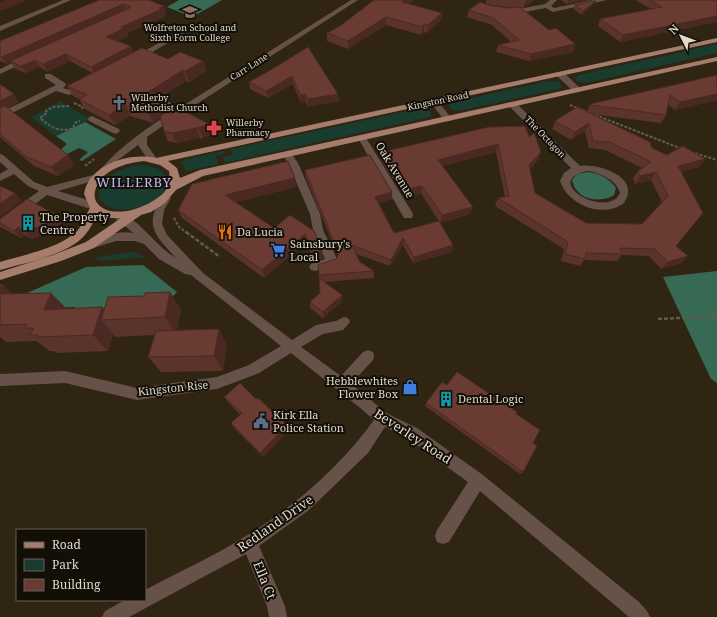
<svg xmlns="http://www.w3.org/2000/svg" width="717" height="617" font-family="'Noto Serif',serif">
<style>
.green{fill:#1a3c2e}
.forest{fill:#366a54}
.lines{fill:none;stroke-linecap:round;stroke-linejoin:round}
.path-far1{stroke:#645b4b;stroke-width:2;stroke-dasharray:3 1.5;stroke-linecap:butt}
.path{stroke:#645b4b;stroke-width:2.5;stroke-dasharray:4 2;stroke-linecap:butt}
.minor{fill:#67524a;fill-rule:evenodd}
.major{fill:#a67c6c;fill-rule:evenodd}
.wall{fill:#5a332b}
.shaded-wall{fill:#4a2923}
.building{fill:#693b32;stroke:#4a2923}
.labels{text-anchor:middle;stroke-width:4;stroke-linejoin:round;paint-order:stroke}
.far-poi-label{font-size:9px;fill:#dfd9cd;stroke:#130f07;text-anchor:start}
.far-street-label{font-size:9px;fill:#dfd9cd;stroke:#130f07}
.street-label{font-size:11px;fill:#dfd9cd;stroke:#130f07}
.poi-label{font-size:11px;fill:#dfd9cd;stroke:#130f07;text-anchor:start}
.quarter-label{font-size:13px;letter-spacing:1px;fill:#c2bbf4;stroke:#130f07}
.near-street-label{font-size:13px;fill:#dfd9cd;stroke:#130f07}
</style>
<rect width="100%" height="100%" fill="#2f2512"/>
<g class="green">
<polygon points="717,44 717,53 586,83 579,82 575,79 578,75"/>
<polygon points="549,81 559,82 562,87 559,89 459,111 452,110 449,106 453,102"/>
<polygon points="60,101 90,119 56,136 31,117"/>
<polygon points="422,108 430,111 431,116 426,118 225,163 223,157 232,155 231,149"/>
<polygon points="224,151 225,154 216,156 218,164 188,171 185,170 185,167 181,162 185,159"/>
<path d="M142 165C153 166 162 168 167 178 170 203 130 214 111 208 107 206 104 203 101 201 89 178 126 166 142 165Z"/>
<polygon points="133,252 146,257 101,261 95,258 121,253"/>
</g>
<g class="forest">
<polygon points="179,0 222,0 192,17 167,7"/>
<polygon points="85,122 116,139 82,161 79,160 88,152 79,148 67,154 59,151 67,144 56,136"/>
<path d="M588 172C600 174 608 177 616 188L614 195C599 204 576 200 572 180L577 174Z"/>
<polygon points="143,265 177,292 161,309 83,315 74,307 22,309 27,293 86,267"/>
<polygon points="717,271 717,383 711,379 663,277"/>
</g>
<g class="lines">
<g class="path-far1">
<polyline points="74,103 83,107 81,110"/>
<polyline points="570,105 682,149"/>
<path d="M69 106 53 107 46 111 47 113 40 118C51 127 58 133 73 128L75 123 80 121"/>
<polyline points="691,152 717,160"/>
<polyline points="85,166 94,159"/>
<polyline points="174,218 179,227 187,233"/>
</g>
<g class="path">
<polyline points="186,232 220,257"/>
<polyline points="658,319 717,316"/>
</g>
<g class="minor">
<polygon points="63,0 71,0 0,31 0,26"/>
<path d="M351 0H358L161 127 147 137V145L157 159 155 161H149L138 145 118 160 107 173H101L99 171 101 169C121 145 149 127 175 110L158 104 157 102 158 100H164L181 107Z"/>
<polygon points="550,0 557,0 551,6 554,8 594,0 607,0 553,12 546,8 509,15 506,13 509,11 545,4"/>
<polygon points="189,26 191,27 191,29 139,60 133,60 132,58"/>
<polygon points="25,57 31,57 32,59 0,74 0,69"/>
<polygon points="557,72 563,72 580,88 580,92 574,92 557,76"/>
<polygon points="45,74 51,74 65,83 66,85 63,88 69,90 81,83 87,83 88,85 69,95 56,91 0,119 0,113 56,85 45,78"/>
<polygon points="431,100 437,100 452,119 451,121 445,121 430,102"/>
<path d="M509 102H515L580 166C599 163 642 178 624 203 603 219 568 205 560 181L564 173 571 168 509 106 508 104ZM589 171C601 174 617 180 620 193L617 198C595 215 543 178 589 171Z"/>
<polygon points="92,116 119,129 120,131 116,134 113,133 89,121 88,119 89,117"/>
<polygon points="362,135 366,138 412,212 413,215 412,218 404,218 358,138"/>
<polygon points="288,152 291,153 298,163 320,214 323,230 338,261 336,264 315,271 311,270 309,267 311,264 325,259 313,230 310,214 288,163 283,155"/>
<polygon points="0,154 3,155 34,182 47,187 97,174 100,175 102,177 100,179 58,191 98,203 99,206 98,209 94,210 47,195 6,226 0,227 0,219 39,191 28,186 14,174 0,181 0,174 8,169 0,162"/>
<path d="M166 195 171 198 164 210 162 224 167 235 203 273 292 340 316 325 336 321 344 317 348 318 350 322 343 330 323 334 301 347 341 376 363 352 368 350 373 352 374 356 373 360 351 384 388 414 417 428 483 475 639 602 647 611 650 617H629L480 491 449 542 443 544 437 542 435 536 437 530 468 482 407 438 385 427 368 453 309 510 259 546 285 606 287 617H269L267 606 246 554 129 617H102L105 611 125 600H145V590C178 572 213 557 244 537 293 508 341 466 374 420L359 407 291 353 259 373 217 389 137 400 65 383 0 386V374L65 371 137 388 217 377 249 365 281 346 191 275 185 274 159 259 144 244 135 241H116L90 249 86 248 85 245 86 242C101 237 117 230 133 233 127 227 115 220 112 215L113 212 117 211C139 218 155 246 176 258 154 234 144 226 162 196Z"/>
</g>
<path class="major" d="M717 38V42L168 161 177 168 180 178 200 170 717 57V61L203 176 176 190 165 203 151 212 141 215 94 248 61 261 0 280V272L53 255 86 242 121 218H111L97 214C94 221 90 229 85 235 68 255 24 263 0 270V262C23 255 61 248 78 230 83 224 86 215 90 208L84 194C89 164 130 152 156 158ZM144 161 160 165 169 171C171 184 167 192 156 199 142 209 110 220 97 203 94 198 94 193 96 188 103 169 126 163 144 161Z"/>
</g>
<g class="wall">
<polygon points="99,0 164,6 166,14 164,15 164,17 127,33 128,36 117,41 131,46 133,53 168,59 203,61 206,71 189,82 186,81 159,98 166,101 169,111 214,135 203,137 203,139 200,138 176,143 168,141 164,131 161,118 153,123 130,116 115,125 85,109 79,99 73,96 67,86 92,73 70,61 47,72 40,67 26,73 15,69 11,62 7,64 0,61 0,41"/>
<polygon points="486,0 534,0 523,8 520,8 549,30 575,44 573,52 529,61 496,52 498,45 511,42 492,25 467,17 469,10 488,5 508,8 517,8 506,7 486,4"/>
<polygon points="561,0 592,0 567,4"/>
<polygon points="635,0 717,0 717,22 620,42 598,26 600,19 651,9"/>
<polygon points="413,1 409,4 442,13 441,20 427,33 424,32 421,35 386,25 348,49 327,41 327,33"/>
<polygon points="596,1 594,4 582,15 574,9 575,5"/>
<polygon points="308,47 338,94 339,101 308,107 306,102 301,103 293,84 268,98 250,89 249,82 269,71"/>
<polygon points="717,75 717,100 675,110 668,105 666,115 661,123 591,114 652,148 667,155 705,159 699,167 681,172 676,246 681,263 661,269 649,256 622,255 617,261 584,260 580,266 561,261 564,249 495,206 498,198 505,197 496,152 442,166 473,207 470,214 440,223 421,193 408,197 404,196 381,160 382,152 529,137 541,152 538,160 530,169 535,193 586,223 642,224 662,202 651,180 635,184 633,178 638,171 642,168 605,150 589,148 585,131 571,140 552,129 555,121 587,112 590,104"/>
<polygon points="0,84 19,102 8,108 74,165 58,176 34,166 0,137"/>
<polygon points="305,170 392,199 379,203 394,233 453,245 452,252 413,263 403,245 390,266 356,254 360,262 374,271 374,278 324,282 342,295 342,301 323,318 310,308 310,302 320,293 319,275 336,259 338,256 306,178"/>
<polygon points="297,187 235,202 274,228 290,215 322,250 323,258 314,261 306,242 264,278 182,218 178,210"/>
<polygon points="57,215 63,222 49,233 31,239 25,235 21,238 2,228 0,226 0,219"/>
<polygon points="0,284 2,284 13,294 67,309 102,307 104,309 144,296 170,292 181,310 177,330 219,329 227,345 223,371 161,372 148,357 155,335 115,337 113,334 108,351 56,353 54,351 49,351 37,341 6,342 0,337"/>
<polygon points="224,397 289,430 263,457 234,428 231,423 240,415 228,402"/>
<polygon points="426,403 516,414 533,443 523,472 520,474 425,406"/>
</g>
<g class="shaded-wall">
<polygon points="5,0 25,0 26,1 0,11 0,2"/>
<polygon points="405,0 413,0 413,1 401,10 402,2"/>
<polygon points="526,0 534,0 523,8"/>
<polygon points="568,0 592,0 567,4"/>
<polygon points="596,1 594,4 582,15 583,11"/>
<polygon points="123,4 126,12 10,61 11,62 7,64 2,57"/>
<polygon points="164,6 166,14 164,15 164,17 127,33 128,36 110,45 106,37 121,27"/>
<polygon points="442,13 441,20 427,33 428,25"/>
<polygon points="717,16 717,22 620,42 623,35"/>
<polygon points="386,17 386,25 348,49 348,41"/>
<polygon points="424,24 424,32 421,35 422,27"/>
<polygon points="575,44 573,52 529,61 531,54"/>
<polygon points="131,46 134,54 95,75 91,67"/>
<polygon points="66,54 70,61 47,72 43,64"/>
<polygon points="35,60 40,67 26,73 21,66"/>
<polygon points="203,61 206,71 189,82 185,71"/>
<polygon points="183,70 186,81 152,103 148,92"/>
<polygon points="292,76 293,84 268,98 266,91"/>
<polygon points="14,94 19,102 0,112 0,101"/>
<polygon points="305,94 306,102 301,103 300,95"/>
<polygon points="338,94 339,101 308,107 308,99"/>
<polygon points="717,94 717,100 675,110 680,102"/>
<polygon points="166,101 170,112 153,123 148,113"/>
<polygon points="125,105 130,116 115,125 109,115"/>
<polygon points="589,123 585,131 571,140 575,132"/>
<polygon points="211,125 214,135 203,137 203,139 199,128 200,127"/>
<polygon points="196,128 200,138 176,143 172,133"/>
<polygon points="498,144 496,152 436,167 438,160"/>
<polygon points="541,152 538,160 526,173 529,165"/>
<polygon points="68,155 74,165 58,176 51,167"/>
<polygon points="705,159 699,167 673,174 678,166"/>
<polygon points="656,172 651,180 635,184 640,176"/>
<polygon points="295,178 297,187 228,204 225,195"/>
<polygon points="422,186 421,193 408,197 408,189"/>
<polygon points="392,192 392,199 375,204 375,197"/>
<polygon points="15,193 22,201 0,217 0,204"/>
<polygon points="473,207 470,214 440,223 442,215"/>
<polygon points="57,215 63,222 49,233 31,239 25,231"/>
<polygon points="18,227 25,235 21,238 14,231"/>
<polygon points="305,234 306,242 264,278 262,270"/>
<polygon points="403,238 403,245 390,266 391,260"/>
<polygon points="453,245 452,252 413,263 414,257"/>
<polygon points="322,250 323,258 314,261 313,253"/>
<polygon points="688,256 681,263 661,269 668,262"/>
<polygon points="2,284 21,301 0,298 0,288"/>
<polygon points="170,292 181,310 176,334 165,317"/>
<polygon points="51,293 68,310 44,310"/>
<polygon points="342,295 342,301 323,318 323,312"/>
<polygon points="102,307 113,320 101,320 113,334 108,351 93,335"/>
<polygon points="219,329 227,345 223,371 214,356"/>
<polygon points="287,425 289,430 263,457 260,453"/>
</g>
<g class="building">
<polygon points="99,0 149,0 164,6 159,8 162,9 121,27 125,28 106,37 131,46 91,67 66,54 43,64 35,60 21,66 10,61 130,8 130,6 123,4 2,57 0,56 0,41"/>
<polygon points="374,0 405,0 402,2 442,13 428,25 424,24 422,27 386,17 348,41 327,33 340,26"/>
<polygon points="650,0 717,0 717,16 623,35 600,19 662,7"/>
<polygon points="596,1 583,11 575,5"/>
<polygon points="480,2 488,5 508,8 520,7 549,30 556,28 575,44 531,54 498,45 519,40 493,18 469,10"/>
<polygon points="308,47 338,94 308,99 305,94 300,95 292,76 266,91 249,82 269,71"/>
<polygon points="142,48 168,59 180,52 203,61 185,71 183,70 148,92 166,101 148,113 125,105 109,115 79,99 87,95 67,86"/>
<polygon points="717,75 717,94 680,102 670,95 666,115 591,105 590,104"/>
<polygon points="0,84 14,94 0,101"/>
<polygon points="5,106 68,155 51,167 27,157 0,134 0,108"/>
<polygon points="176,107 211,125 200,127 199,128 196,128 172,133 164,131 160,116"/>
<polygon points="577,107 650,142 652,148 667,155 683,146 705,159 678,166 703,213 676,246 688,256 668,262 655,249 620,248 622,254 586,253 585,259 565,254 568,242 498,198 509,196 498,144 438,160 473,207 442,215 422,186 408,189 405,189 382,152 489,127 525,126 529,137 534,133 541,152 529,165 535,193 586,223 642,224 668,196 656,172 640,176 638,171 651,162 610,142 593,141 589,123 575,132 555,121"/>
<polygon points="370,155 392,192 375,197 394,233 439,221 453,245 414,257 403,238 391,260 352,245 360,262 374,271 319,275 318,265 336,259 339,254 305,170"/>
<polygon points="288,161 295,178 225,195 274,228 290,215 314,231 322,250 313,253 305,234 262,270 178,210 192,184"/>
<polygon points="0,186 15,193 0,204"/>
<polygon points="27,199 57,215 42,226 25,231 18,227 14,231 0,223 0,219"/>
<polygon points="319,278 342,295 323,312 310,302 320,293"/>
<polygon points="170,292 165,317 101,320 108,297 144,296 145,293"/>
<polygon points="51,293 44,310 102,307 93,335 37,337 38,335 30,335 34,328 25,328 27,324 0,325 0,294"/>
<polygon points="219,329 214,356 148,357 156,331"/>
<polygon points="457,372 517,412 516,414 540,430 533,443 537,446 523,472 426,403 442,382 447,385"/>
<polygon points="240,383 256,399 258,398 287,425 260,453 231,423 242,413 224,397"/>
</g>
<defs>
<g id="school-bare" transform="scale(1.2)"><path d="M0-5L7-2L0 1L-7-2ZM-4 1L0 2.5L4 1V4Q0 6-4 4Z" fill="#8d6e63" stroke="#130f07" stroke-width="2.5" paint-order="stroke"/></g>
<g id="church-bare" transform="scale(1.2)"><path d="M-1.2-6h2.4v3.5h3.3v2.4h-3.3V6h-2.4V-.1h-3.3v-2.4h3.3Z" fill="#6b7280" stroke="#130f07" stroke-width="2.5" paint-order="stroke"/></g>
<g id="pharmacy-bare" transform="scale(1.2)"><path d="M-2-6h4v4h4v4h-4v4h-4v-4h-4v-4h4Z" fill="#e0444e" stroke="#130f07" stroke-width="2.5" paint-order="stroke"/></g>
<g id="building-bare" transform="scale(1.2)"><path d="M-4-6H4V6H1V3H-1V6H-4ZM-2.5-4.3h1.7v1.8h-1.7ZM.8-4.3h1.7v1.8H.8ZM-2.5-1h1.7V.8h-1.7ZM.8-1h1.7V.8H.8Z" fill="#0f9aa8" stroke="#130f07" stroke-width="2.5" paint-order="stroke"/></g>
<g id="restaurant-bare" transform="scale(1.2)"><path d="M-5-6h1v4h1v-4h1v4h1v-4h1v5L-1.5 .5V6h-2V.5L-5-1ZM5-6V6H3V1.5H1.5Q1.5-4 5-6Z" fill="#e8710a" stroke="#130f07" stroke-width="2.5" paint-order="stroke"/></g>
<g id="supermarket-bare" transform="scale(1.2)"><path d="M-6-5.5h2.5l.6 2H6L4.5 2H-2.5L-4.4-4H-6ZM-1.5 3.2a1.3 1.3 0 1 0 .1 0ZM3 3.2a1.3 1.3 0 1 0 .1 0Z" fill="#3f7fe0" stroke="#130f07" stroke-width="2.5" paint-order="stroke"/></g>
<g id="shop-bare" transform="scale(1.2)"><path d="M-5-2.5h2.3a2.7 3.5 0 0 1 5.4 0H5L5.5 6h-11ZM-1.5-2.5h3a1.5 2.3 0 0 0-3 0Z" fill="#3f7fe0" stroke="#130f07" stroke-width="2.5" paint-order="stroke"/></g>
<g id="civic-bare" transform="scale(1.2)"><path d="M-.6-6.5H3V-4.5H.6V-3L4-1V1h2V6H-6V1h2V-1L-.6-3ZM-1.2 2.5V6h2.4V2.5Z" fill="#5c6f8a" stroke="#130f07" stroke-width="2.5" paint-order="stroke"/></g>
</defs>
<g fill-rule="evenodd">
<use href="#school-bare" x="190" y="12"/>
<use href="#church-bare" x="119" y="103"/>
<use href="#pharmacy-bare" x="214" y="128"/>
<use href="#building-bare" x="28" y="223"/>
<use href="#restaurant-bare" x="225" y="232"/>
<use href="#supermarket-bare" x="278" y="250"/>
<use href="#shop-bare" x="410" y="387"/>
<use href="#building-bare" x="446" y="399"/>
<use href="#civic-bare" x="261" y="421"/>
</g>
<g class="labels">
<g class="far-poi-label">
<text x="190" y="31" text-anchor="middle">Wolfreton School and<tspan x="190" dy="10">Sixth Form College</tspan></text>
<text x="131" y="101">Willerby<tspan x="131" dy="10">Methodist Church</tspan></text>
<text x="226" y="126">Willerby<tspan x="226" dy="10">Pharmacy</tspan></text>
</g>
<g class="far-street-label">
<text transform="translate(249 67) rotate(-32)" y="3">Carr Lane</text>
<text transform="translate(438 101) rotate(-12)" y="3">Kingston Road</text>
<text transform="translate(545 137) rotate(46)" y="3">The Octagon</text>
</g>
<g class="street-label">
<text transform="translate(395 170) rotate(59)" y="4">Oak Avenue</text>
<text transform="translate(173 388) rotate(-6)" y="4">Kingston Rise</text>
</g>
<g class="poi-label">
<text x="40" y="221">The Property<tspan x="40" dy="13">Centre</tspan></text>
<text x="237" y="236">Da Lucia</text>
<text x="290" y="248">Sainsbury's<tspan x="290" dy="13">Local</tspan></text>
<text x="398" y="385" text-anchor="end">Hebblewhites<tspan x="398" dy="13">Flower Box</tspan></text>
<text x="458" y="403">Dental Logic</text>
<text x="273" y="419">Kirk Ella<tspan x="273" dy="13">Police Station</tspan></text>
</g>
<g class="quarter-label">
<text x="134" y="187">WILLERBY</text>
</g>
<g class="near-street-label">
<text transform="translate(413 436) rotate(33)" y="5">Beverley Road</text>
<text transform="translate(275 523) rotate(-35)" y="5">Redland Drive</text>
<text transform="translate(265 580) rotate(68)" y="5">Ella Ct</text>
</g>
</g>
<rect x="16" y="529" width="130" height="72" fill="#130f07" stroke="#656056"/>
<rect x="24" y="542" width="20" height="6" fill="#a67c6c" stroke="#656056"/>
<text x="52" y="549" font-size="12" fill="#dfd9cd">Road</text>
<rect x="24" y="559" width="20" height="12" fill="#1a3c2e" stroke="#656056"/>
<text x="52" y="569" font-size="12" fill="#dfd9cd">Park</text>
<rect x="24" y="579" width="20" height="12" fill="#693b32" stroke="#656056"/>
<text x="52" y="589" font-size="12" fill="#dfd9cd">Building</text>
<g transform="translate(681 36) rotate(312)" stroke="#130f07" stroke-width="3" paint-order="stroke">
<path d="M0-3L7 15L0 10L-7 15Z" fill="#dfd9cd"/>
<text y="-6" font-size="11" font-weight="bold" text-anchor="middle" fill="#dfd9cd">N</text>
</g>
</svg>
